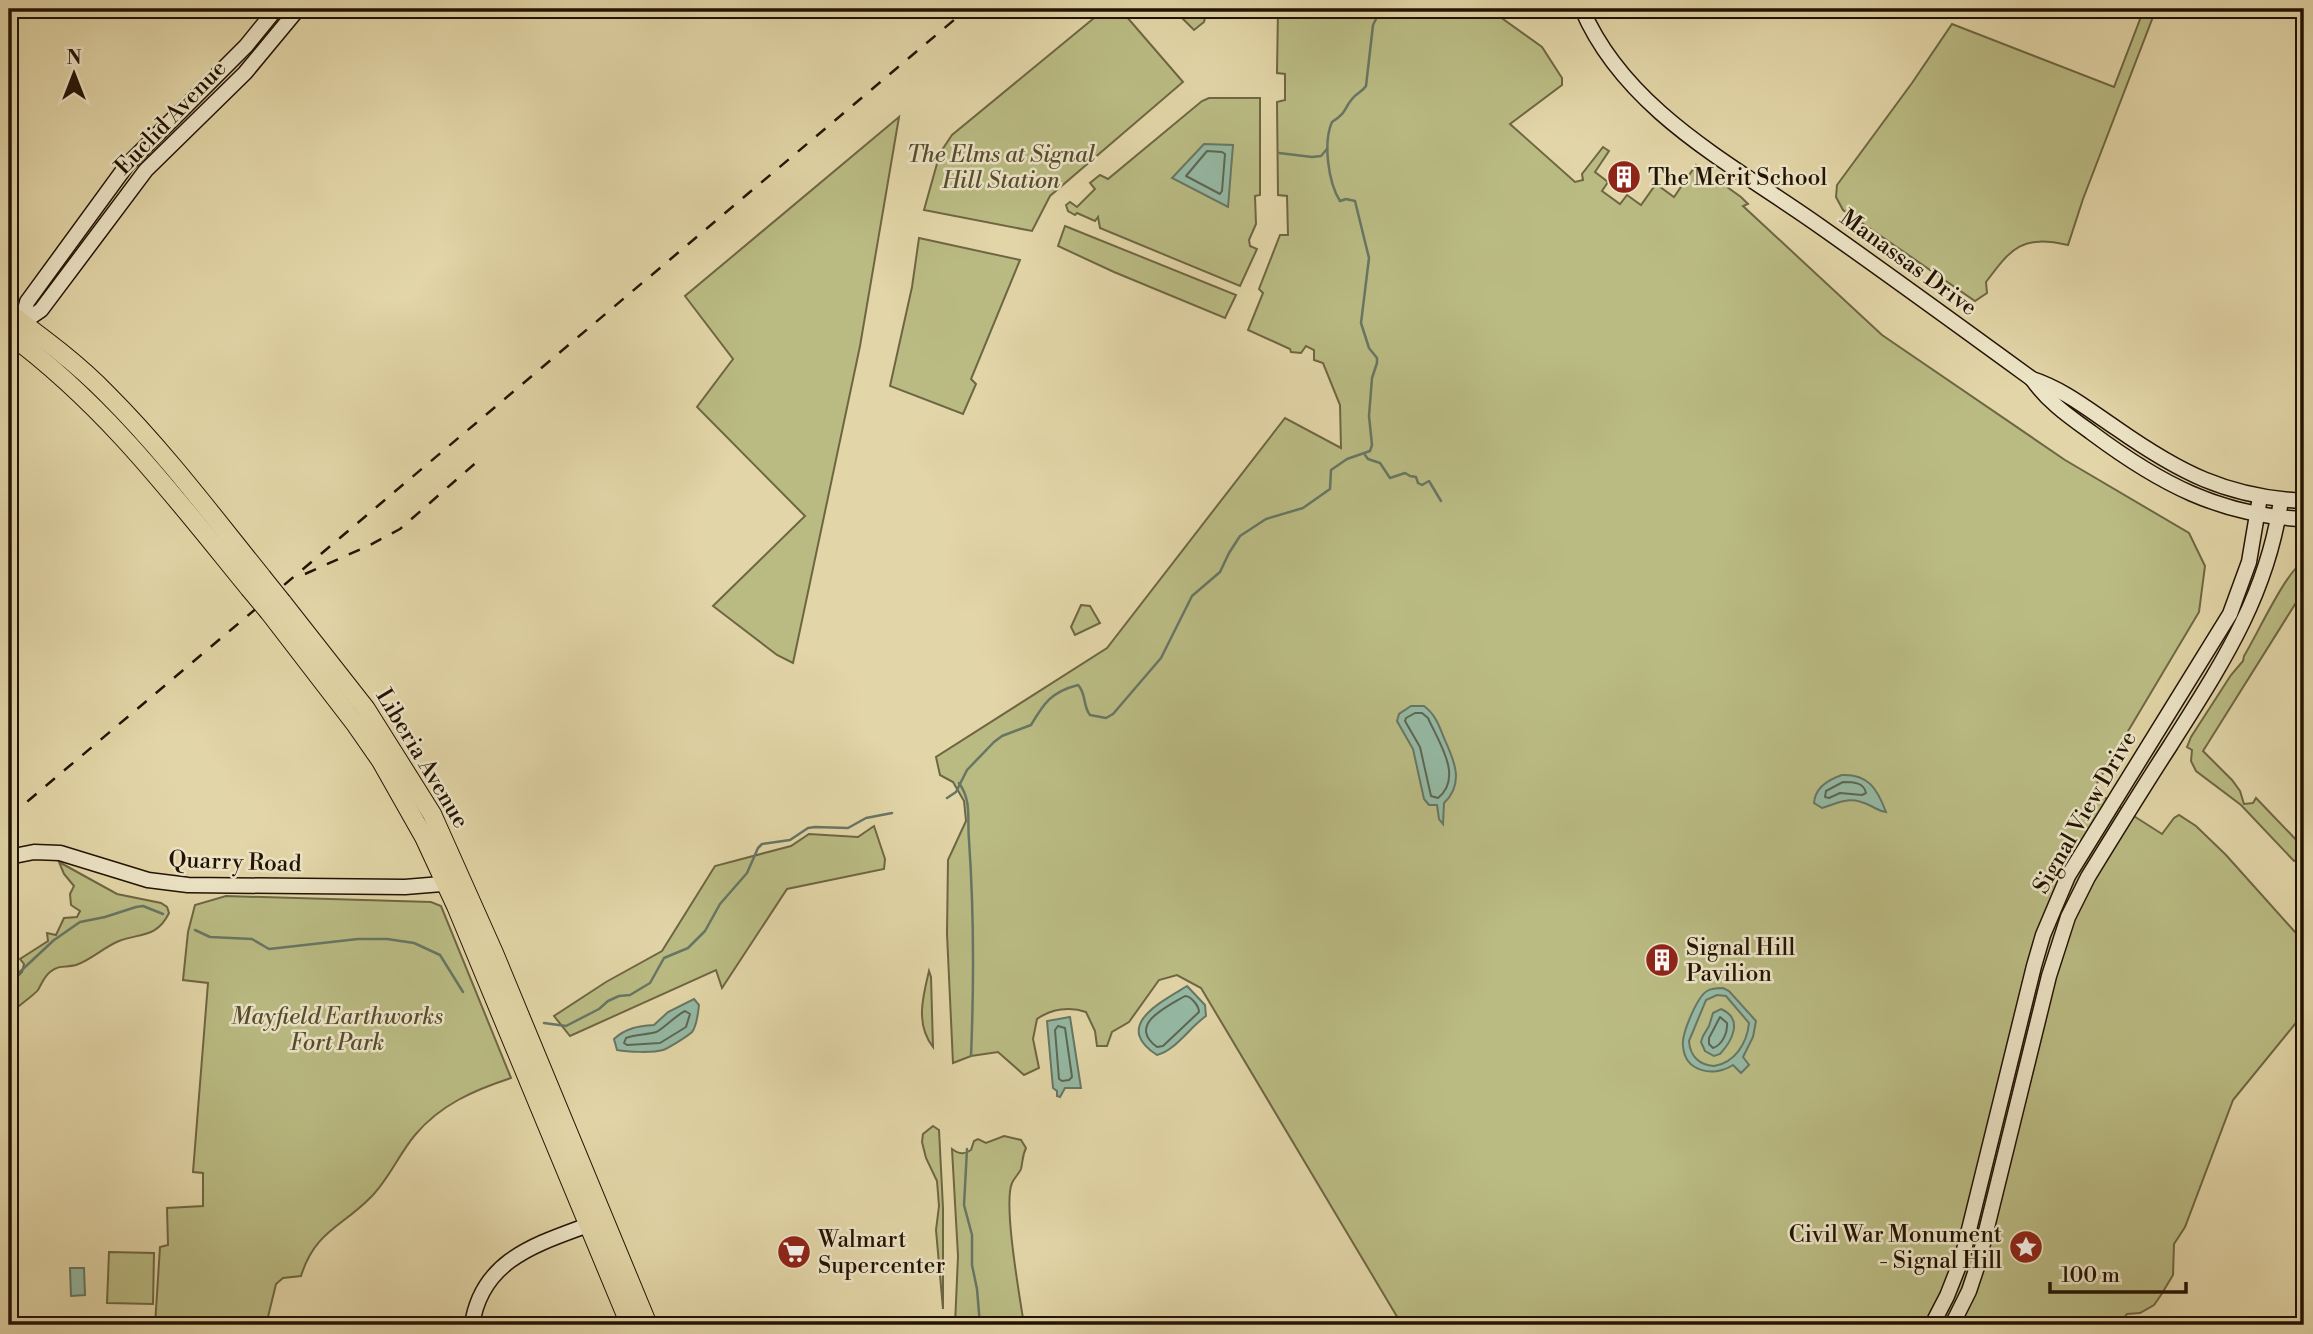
<svg xmlns="http://www.w3.org/2000/svg" width="2313" height="1334" font-family="'Libre Bodoni',serif">
<style>
.green{fill:#babb83;stroke:#6e6643;stroke-width:2}
.water{fill:#95b9a4;stroke:#677664;stroke-width:2;fill-rule:evenodd}
.lines{fill:none;stroke-linecap:round;stroke-linejoin:round}
.shore{stroke:#5c6654;stroke-width:2}
.stream{stroke:#677664;stroke-width:2.5}
.secondary-casing{stroke:#221203;stroke-width:17}
.highway-casing{stroke:#221203;stroke-width:20}
.secondary{stroke:#ece4c6;stroke-width:14}
.highway{stroke:#e2d5a7;stroke-width:18}
.rail{stroke:#221203;stroke-width:2.5;stroke-dasharray:12 12;stroke-linecap:butt}
.highway-bridge-casing{stroke:#221203;stroke-width:20;stroke-linecap:butt}
.highway-bridge{stroke:#e2d5a7;stroke-width:18}
.labels{text-anchor:middle;stroke-width:5;stroke-linejoin:round;paint-order:stroke}
.street-label{font-size:23px;fill:#221203;stroke:#ece4c6}
.park-label{font-size:23px;font-style:italic;fill:#574d30;stroke:#ece4c6}
.poi-label{font-size:23px;fill:#221203;stroke:#ece4c6;text-anchor:start}
</style>
<rect width="100%" height="100%" fill="#e2d5a7"/>
<filter id="stains"><feTurbulence type="fractalNoise" baseFrequency=".00286" numOctaves="4"/><feColorMatrix values="0 0 0 0 .2 0 0 0 0 .09 0 0 0 0 .02 0 0 0 .5 -.17"/></filter>
<radialGradient id="worn" r=".72"><stop offset=".6" stop-color="#630" stop-opacity="0"/><stop offset="1" stop-color="#630" stop-opacity=".3"/></radialGradient>
<g class="green">
<polygon points="1105,9 1120,9 1183,82 1050,196 1032,231 924,210 940,153 952,135"/>
<polygon points="1189,9 1197,9 1205,18 1204,22 1194,30 1181,17"/>
<path d="M1278 9H1489L1542 47 1562 78V85L1510 124 1575 182 1583 180 1582 174 1603 147 1609 151 1595 172 1608 182 1602 191 1620 204 1627 195 1641 205 1656 184 1674 197 1696 165 1741 197 1748 204 1743 206 1882 335 2065 460 2189 533 2205 566 2199 612 2093 790 2162 834 2174 818 2179 815 2196 826 2226 855 2304 942V1013L2233 1100 2185 1227 2174 1244 2173 1275 2161 1295 2154 1305 2140 1313 2127 1314 2119 1325H1402L1201 988 1177 975 1159 980 1129 1022 1112 1032 1107 1046H1097L1095 1031 1086 1012C1070 1006 1051 1009 1037 1019L1033 1039 1039 1068 1024 1075 998 1052 971 1056 953 1063 947 934 948 860 966 821 964 801 953 782 940 775 936 757 1107 648 1285 418 1341 448 1340 405 1323 363 1314 360V350L1306 346 1301 353 1291 352 1290 349 1248 330 1263 293 1259 289 1280 235H1288L1287 196 1278 195 1277 102 1285 100V74L1277 73Z"/>
<path d="M2144 9H2156L2083 199 2068 245C2022 235 2012 247 1986 282L1987 293 1975 301 1843 210 1836 197 1837 185 1912 83 1952 24 2114 87Z"/>
<polygon points="1209,98 1260,98 1260,195 1255,196 1256,224 1249,240 1250,246 1257,249 1240,286 1100,228 1098,217 1095,221 1077,213 1075,215 1068,211 1066,205 1070,202 1077,207 1095,189 1090,183 1100,175 1108,179 1202,101"/>
<polygon points="899,117 860,346 793,663 777,655 713,606 805,516 697,407 733,359 685,296"/>
<polygon points="1065,226 1236,295 1225,318 1114,272 1058,246"/>
<polygon points="919,238 1020,260 971,379 976,384 963,414 890,386 912,287"/>
<path d="M2304 561V590L2203 751 2232 780 2240 791 2244 804 2253 803 2256 798 2304 848V855L2294 861 2241 805 2196 771 2191 761 2192 750 2187 747 2191 737 2231 675 2243 661 2244 656C2257 635 2286 571 2304 561Z"/>
<polygon points="1081,605 1090,606 1100,623 1075,635 1071,627"/>
<polygon points="874,826 885,859 884,869 787,889 722,988 716,970 570,1036 554,1016 606,982 662,951 715,866 791,846 809,834 858,837"/>
<path d="M59 862 117 894 161 903 167 907 169 913C157 938 140 933 119 941 104 947 91 960 76 965 66 968 60 964 50 972 44 977 42 983 38 990 34 995 16 1008 9 1014V985L22 972 24 964 20 959 48 941 47 933 56 935 64 918 77 917 80 911 71 905 70 894 74 886 64 874Z"/>
<path d="M226 896 431 902 441 906 511 1078C474 1090 440 1105 415 1135 399 1154 389 1179 371 1197 342 1227 315 1231 301 1276L283 1278 276 1284 266 1325H155L160 1247 168 1245 167 1208 203 1206V1173L193 1172 208 983 183 980 188 932 195 905Z"/>
<path d="M929 971 931 977 933 1047C915 1024 923 996 929 971Z"/>
<polygon points="933,1126 939,1130 943,1208 943,1309 936,1230 939,1206 937,1181 926,1158 922,1142 923,1134"/>
<path d="M1004 1136 1021 1140 1026 1148C1022 1156 1023 1161 1021 1169 1019 1174 1014 1178 1012 1183 1003 1204 1020 1298 1024 1325H955L958 1256 952 1149C959 1154 964 1155 971 1150L974 1141 978 1139 986 1143Z"/>
<polygon points="109,1252 154,1253 153,1304 107,1303"/>
</g>
<g class="water">
<polygon points="1204,144 1233,145 1228,207 1172,178"/>
<path d="M1411 706H1424C1435 714 1439 725 1444 738 1454 760 1465 783 1444 803L1443 824 1439 819 1437 805H1429L1424 799 1413 749 1397 721 1399 714Z"/>
<path d="M1842 775C1868 774 1877 788 1886 812 1879 811 1877 809 1871 806 1850 795 1841 802 1822 808L1814 803C1815 788 1827 780 1842 775Z"/>
<path d="M1187 986 1205 1005 1206 1016C1189 1028 1176 1050 1157 1055 1112 1026 1161 1002 1187 986Z"/>
<path d="M1723 988 1729 991 1756 1021 1753 1037 1743 1057 1749 1065 1741 1073 1733 1065C1715 1077 1685 1073 1683 1046 1681 1035 1697 997 1707 991 1712 988 1717 988 1723 988ZM1717 995 1726 996 1749 1023C1747 1043 1735 1063 1714 1066 1699 1065 1690 1056 1689 1041L1706 1000Z"/>
<path d="M694 999 699 1005C698 1013 697 1026 692 1032 688 1036 667 1049 663 1050 653 1053 627 1052 617 1050L614 1039C626 1028 638 1026 654 1025L668 1012Z"/>
<path d="M1721 1009C1744 1019 1732 1041 1720 1054L1714 1056 1705 1051 1701 1042 1703 1036 1709 1026 1713 1013Z"/>
<polygon points="1070,1017 1081,1088 1065,1088 1060,1097 1057,1096 1057,1091 1053,1088 1047,1021"/>
<polygon points="70,1268 84,1268 85,1295 71,1296"/>
</g>
<g class="lines">
<g class="shore">
<polygon points="1207,151 1222,152 1225,154 1222,191 1220,194 1186,176"/>
<path d="M1415 713H1422L1428 718C1438 741 1464 777 1438 798L1431 796 1420 747 1405 721 1406 718Z"/>
<path d="M1843 782C1852 782 1864 782 1866 793L1862 795 1840 793 1829 798 1825 797 1826 791Z"/>
<path d="M1185 996C1191 996 1199 1006 1199 1012L1163 1046 1157 1047C1127 1025 1166 1007 1185 996Z"/>
<path d="M685 1011 690 1014 686 1027 660 1043 627 1045 624 1043 626 1038C636 1034 646 1035 656 1032 662 1030 675 1016 685 1011Z"/>
<path d="M1720 1017 1727 1023C1728 1033 1722 1045 1713 1048L1709 1044V1038Z"/>
<polygon points="1058,1026 1065,1028 1072,1077 1069,1080 1062,1081 1059,1079 1055,1030"/>
</g>
<g class="stream">
<polyline points="1279,153 1312,157 1321,156 1327,149"/>
<polyline points="1365,455 1368,459 1380,463 1390,478 1405,473 1410,476 1416,477 1418,483 1422,485 1429,481 1441,501"/>
<path d="M959 783C972 801 967 819 969 840 974 912 974 984 971 1056"/>
<path d="M947 798 956 792 967 770 994 742 1002 736 1031 725C1044 703 1051 692 1078 685 1086 692 1083 707 1090 715L1106 718 1113 714 1161 658 1192 596 1220 572 1229 553 1240 536 1266 519 1303 508 1330 489 1331 470 1347 459 1370 451 1372 445 1369 416 1372 378 1377 363V358L1369 348 1361 323 1369 258 1355 201 1346 199 1340 201C1328 182 1323 142 1332 122 1348 111 1343 110 1352 99 1357 93 1362 92 1366 86L1373 25 1381 9"/>
<polyline points="195,930 210,937 252,939 269,949 358,939 387,939 414,943 440,955 463,992"/>
<polyline points="9,982 54,940 80,922 105,917 136,907 143,906 163,914"/>
<polyline points="544,1023 566,1026 599,1009 608,1001 619,996 630,995 650,983 664,958 688,948 705,931 720,904 747,873 758,848 762,844 790,840 808,828 815,827 848,828 866,818 892,813"/>
<polyline points="967,1149 964,1205 972,1235 972,1265 977,1289 980,1325"/>
</g>
<g class="secondary-casing">
<g id="secondary">
<path d="M1582 9C1626 112 1734 165 1821 227 1892 277 1962 328 2032 379 2063 389 2089 410 2116 428 2179 472 2226 497 2304 501"/>
<polyline points="22,323 41,310 146,170 245,73 298,9"/>
<polyline points="18,330 22,323 27,302 127,165 246,46 276,9"/>
<path d="M2032 379C2048 402 2070 417 2092 433 2159 483 2220 516 2304 519"/>
<polyline points="9,857 34,852 60,853 148,880 188,885 405,887 454,883"/>
<path d="M472 1325C482 1257 541 1243 596 1222"/>
<polyline points="1932,1325 1947,1296 1962,1258 2034,966 2043,935 2068,876 2230,614 2249,562 2260,497"/>
<path d="M1952 1325 1969 1291 1978 1264 2049 976 2068 917 2088 877C2115 833 2142 789 2170 746 2221 665 2267 597 2281 500"/>
</g>
</g>
<g class="highway-casing">
<g id="highway">
<path d="M9 313C43 338 78 364 107 394 164 451 212 515 262 577"/>
<path d="M9 334C106 406 173 495 249 588"/>
<polyline points="282,602 366,709 432,814 494,953 648,1325"/>
<polyline points="269,612 356,725 381,761 424,837 456,906 630,1325"/>
</g>
</g>
<use href="#secondary" class="secondary"/>
<use href="#highway" class="highway"/>
<g class="rail">
<polyline points="305,574 370,545 400,529 479,460"/>
<polyline points="9,817 967,9"/>
</g>
<g class="highway-bridge-casing">
<g id="highway-bridge">
<polyline points="262,577 282,602"/>
<polyline points="249,588 269,612"/>
</g>
</g>
<use href="#highway-bridge" class="highway-bridge"/>
</g>
<defs>
<g id="building-disc" transform="scale(1.75)"><circle r="9.5" fill="#8f2418" stroke="#ece4c6"/><path d="M-4-6H4V6H1V3H-1V6H-4ZM-2.5-4.3h1.7v1.8h-1.7ZM.8-4.3h1.7v1.8H.8ZM-2.5-1h1.7V.8h-1.7ZM.8-1h1.7V.8H.8Z" fill="#fff"/></g>
<g id="sight-disc" transform="scale(1.75)"><circle r="9.5" fill="#8f2418" stroke="#ece4c6"/><path d="M0-6L1.8-2.2L6-1.7L2.9 1.2L3.7 5.4L0 3.3L-3.7 5.4L-2.9 1.2L-6-1.7L-1.8-2.2Z" fill="#fff"/></g>
<g id="supermarket-disc" transform="scale(1.75)"><circle r="9.5" fill="#8f2418" stroke="#ece4c6"/><path d="M-6-5.5h2.5l.6 2H6L4.5 2H-2.5L-4.4-4H-6ZM-1.5 3.2a1.3 1.3 0 1 0 .1 0ZM3 3.2a1.3 1.3 0 1 0 .1 0Z" fill="#fff"/></g>
</defs>
<g fill-rule="evenodd">
<use href="#building-disc" x="1624" y="177"/>
<use href="#building-disc" x="1662" y="960"/>
<use href="#sight-disc" x="2026" y="1247"/>
<use href="#supermarket-disc" x="794" y="1252"/>
</g>
<g class="labels">
<g class="street-label">
<text transform="translate(170 117) rotate(-46)" y="8">Euclid Avenue</text>
<text transform="translate(1909 262) rotate(36)" y="8">Manassas Drive</text>
<text transform="translate(423 758) rotate(59)" y="8">Liberia Avenue</text>
<text transform="translate(2084 812) rotate(-60)" y="8">Signal View Drive</text>
<text transform="translate(235 861) rotate(2)" y="8">Quarry Road</text>
</g>
<g class="park-label">
<text x="1001" y="162">The Elms at Signal<tspan x="1001" dy="26">Hill Station</tspan></text>
<text x="337" y="1024">Mayfield Earthworks<tspan x="337" dy="26">Fort Park</tspan></text>
</g>
<g class="poi-label">
<text x="1648" y="185">The Merit School</text>
<text x="1686" y="955">Signal Hill<tspan x="1686" dy="26">Pavilion</tspan></text>
<text x="2002" y="1242" text-anchor="end">Civil War Monument<tspan x="2002" dy="26">- Signal Hill</tspan></text>
<text x="818" y="1247">Walmart<tspan x="818" dy="26">Supercenter</tspan></text>
</g>
</g>
<rect width="2313" height="1334" fill="none" stroke="#e2d5a7" stroke-width="35"/>
<rect x="10" y="10" width="2292" height="1313" fill="none" stroke="#221203" stroke-width="3.5"/>
<rect x="18" y="18" width="2278" height="1299" fill="none" stroke="#221203" stroke-width="2"/>
<g transform="translate(74 74)" stroke="#ece4c6" stroke-width="5" paint-order="stroke">
<path d="M0-5L12 26L0 18L-12 26Z" fill="#221203"/>
<text y="-10" font-size="19" font-weight="bold" text-anchor="middle" fill="#221203">N</text>
</g>
<path d="M2050 1282v10h136v-10" fill="none" stroke="#221203" stroke-width="3.5"/>
<text x="2061" y="1282" font-size="21" fill="#221203" stroke="#ece4c6" stroke-width="5" paint-order="stroke">100 m</text>
<rect width="100%" height="100%" filter="url(#stains)"/>
<rect width="100%" height="100%" fill="url(#worn)"/>
</svg>
